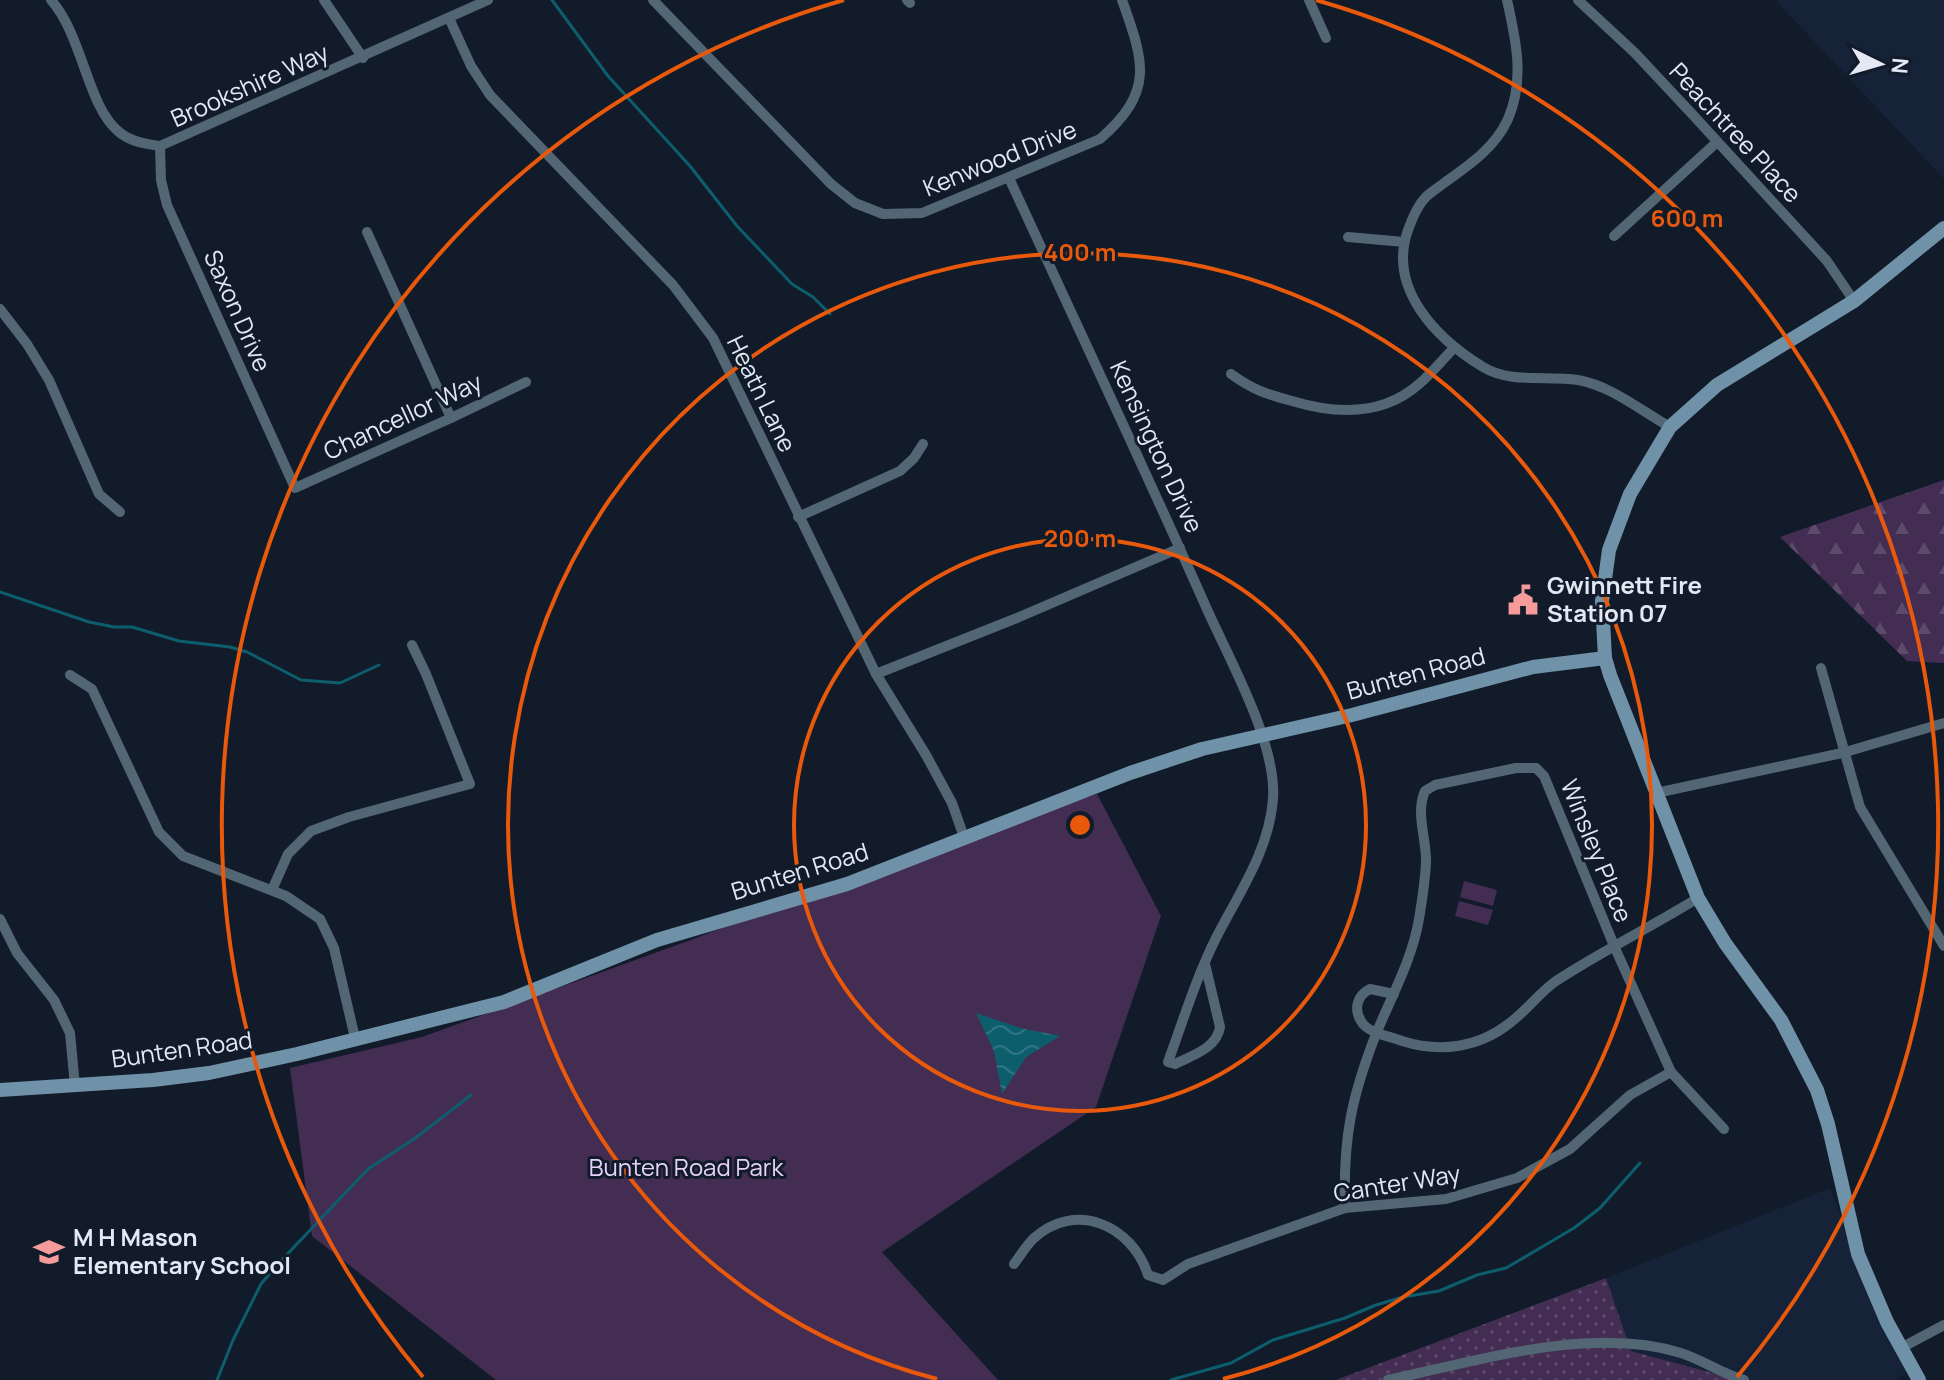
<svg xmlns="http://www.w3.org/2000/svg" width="1944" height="1380" font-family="Manrope,sans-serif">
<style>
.built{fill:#162237}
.grass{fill:url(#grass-dots)}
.forest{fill:url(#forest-firs)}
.green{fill:#432d53}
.water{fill:url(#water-waves)}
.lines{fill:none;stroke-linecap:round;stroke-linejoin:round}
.stream{stroke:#0d5e6d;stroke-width:3}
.street{stroke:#526674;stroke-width:10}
.secondary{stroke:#7092a8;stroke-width:14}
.ring{fill:none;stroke:#e8590c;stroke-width:4}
.labels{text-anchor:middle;stroke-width:6;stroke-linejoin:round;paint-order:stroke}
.street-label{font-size:24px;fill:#e2e8f4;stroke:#121b2a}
.poi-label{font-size:24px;font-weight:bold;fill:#e2e8f4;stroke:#121b2a;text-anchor:start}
.park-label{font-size:24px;fill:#e7d0fa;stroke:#121b2a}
.centre{fill:#e8590c;stroke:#121b2a;stroke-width:4}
.ring-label{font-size:24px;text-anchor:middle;font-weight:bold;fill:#e8590c;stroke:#121b2a;stroke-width:6;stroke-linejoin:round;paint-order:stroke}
</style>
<defs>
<pattern id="grass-dots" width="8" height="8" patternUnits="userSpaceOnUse" patternTransform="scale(2)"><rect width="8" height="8" fill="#432d53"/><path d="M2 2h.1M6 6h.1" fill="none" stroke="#5e4b6c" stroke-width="1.8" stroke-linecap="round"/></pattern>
<pattern id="forest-firs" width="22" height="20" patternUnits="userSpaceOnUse" patternTransform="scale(2)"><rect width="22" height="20" fill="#432d53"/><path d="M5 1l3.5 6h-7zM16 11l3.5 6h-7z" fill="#5e4b6c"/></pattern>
<pattern id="water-waves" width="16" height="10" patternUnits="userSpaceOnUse" patternTransform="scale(2)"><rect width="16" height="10" fill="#0d5e6d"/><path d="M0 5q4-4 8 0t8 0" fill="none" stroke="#307582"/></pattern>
</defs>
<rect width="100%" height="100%" fill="#121b2a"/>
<g class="built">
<polygon points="1777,0 1944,0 1944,179 1777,2"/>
<polygon points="1830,1188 1865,1279 1913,1369 1895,1380 1739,1380 1631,1351 1606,1278"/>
</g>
<polygon class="grass" points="1606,1278 1631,1351 1739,1380 1336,1380"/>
<polygon class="forest" points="1944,480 1944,663 1907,661 1780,537"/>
<g class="green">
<polygon points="1097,794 1161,916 1096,1107 882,1252 998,1380 496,1380 312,1236 290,1068 422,1037 688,941 902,860"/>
<polygon points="1464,881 1497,890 1493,906 1460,897"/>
<polygon points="1459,901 1493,910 1488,925 1455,916"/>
</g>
<polygon class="water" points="976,1013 1020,1028 1060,1036 1026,1057 1002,1094 994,1051"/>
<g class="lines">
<g class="stream">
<polyline points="552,0 608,76 690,166 737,226 792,284 813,297 830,314"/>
<polyline points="0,592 89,622 114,627 132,627 179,641 230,647 247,652 301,680 340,683 379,665"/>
<polyline points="217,1380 233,1340 261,1284 277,1265 368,1169 414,1139 471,1095"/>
<polyline points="1171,1380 1231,1363 1273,1340 1345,1318 1376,1305 1403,1297 1439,1291 1477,1275 1506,1268 1574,1228 1600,1208 1640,1163"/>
</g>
<g class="street">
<path d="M51 0C83 36 87 106 119 132 131 142 146 144 160 146L488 0"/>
<polyline points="324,0 363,58"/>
<path d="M653 0 831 184 855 203 883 214 922 213 1100 139C1155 91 1144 62 1122 0"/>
<polyline points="907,0 910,3"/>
<polyline points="1309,0 1326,38"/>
<path d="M1507 0C1516 40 1525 80 1508 119 1495 148 1468 166 1444 183 1438 188 1430 192 1425 198 1417 206 1412 219 1408 230 1387 289 1437 339 1483 367 1511 384 1547 375 1578 380 1612 386 1641 411 1670 427"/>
<polyline points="1578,0 1635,53 1693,115 1827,261 1854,301"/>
<polyline points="449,18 471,66 490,95 673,285 713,338 876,674 926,755 952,803 964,837"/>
<polyline points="160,146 161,180 167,205 295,488 451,418 526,382"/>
<path d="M1009 178C1075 321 1142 463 1206 607 1229 659 1277 743 1273 799 1269 851 1239 893 1216 938 1196 978 1183 1021 1168 1062L1175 1064C1193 1055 1217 1048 1220 1027L1205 964"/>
<polyline points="367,232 451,418"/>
<polyline points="1614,236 1716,143"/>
<polyline points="1348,237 1404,242"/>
<polyline points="0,309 27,344 49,380 99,494 120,512"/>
<path d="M1231 374C1253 390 1266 394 1292 401 1335 414 1383 416 1419 384 1432 373 1442 360 1454 348"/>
<polyline points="798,517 900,471 914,458 923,444"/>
<polyline points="1821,668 1860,807 1944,946"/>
<polyline points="876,674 1017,618 1180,548"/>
<polyline points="70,675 92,689 159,832 183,856 286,896 320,919 334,948 355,1038"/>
<polyline points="1656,793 1842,753 1944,723"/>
<polyline points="272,890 288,854 311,831 349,817 470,784 426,674 412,645"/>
<polyline points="0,919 17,953 54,1000 70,1033 75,1086"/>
<path d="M1394 994 1370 989C1356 996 1353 1011 1363 1024 1372 1034 1389 1036 1402 1041 1440 1053 1479 1048 1511 1022 1527 1010 1539 993 1556 981 1602 951 1651 927 1698 898"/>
<path d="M1345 1208C1343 1139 1351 1098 1376 1034 1392 995 1412 960 1419 919 1422 901 1425 881 1426 863 1427 839 1415 814 1425 791L1435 785 1516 768H1536L1544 776 1615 948 1671 1072 1724 1129"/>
<path d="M1014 1264C1020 1256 1026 1246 1033 1239 1075 1200 1132 1225 1148 1275L1163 1280 1188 1264 1345 1208 1446 1199 1517 1178 1570 1149 1630 1095 1671 1072"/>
<polyline points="1901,1348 1944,1325"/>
<path d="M1388 1380C1477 1361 1592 1325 1681 1353 1703 1360 1722 1374 1744 1380"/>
</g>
<g class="secondary">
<polyline points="0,1090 153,1080 209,1073 297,1054 504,1002 657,940 847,884 1130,773 1202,749 1352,715 1533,667 1605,658"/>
<polyline points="1919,1380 1887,1322 1858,1254 1828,1124 1817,1090 1781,1020 1725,943 1698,898 1610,675 1605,658 1602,601 1609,550 1630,494 1670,427 1717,385 1854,301 1944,228"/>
</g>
</g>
<g class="ring">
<circle cx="1080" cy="825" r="286"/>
<path d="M937 1379A572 572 0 1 1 1223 1379"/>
<path d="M423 1377A858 858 0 0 1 844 0M1316 0A858 858 0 0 1 1737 1377"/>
</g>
<defs>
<g id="civic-bare" transform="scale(2.4)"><path d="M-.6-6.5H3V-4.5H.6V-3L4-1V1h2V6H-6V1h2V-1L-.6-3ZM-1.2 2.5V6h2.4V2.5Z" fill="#f59b99" stroke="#121b2a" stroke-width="2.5" paint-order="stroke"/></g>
<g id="school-bare" transform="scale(2.4)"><path d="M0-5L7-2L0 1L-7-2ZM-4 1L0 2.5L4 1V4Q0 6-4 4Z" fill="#f59b99" stroke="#121b2a" stroke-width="2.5" paint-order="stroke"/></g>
</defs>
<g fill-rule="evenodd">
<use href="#civic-bare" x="1523" y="600"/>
<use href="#school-bare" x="49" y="1252"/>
</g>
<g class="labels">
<g class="street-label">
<text transform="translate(250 86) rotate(-24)" y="8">Brookshire Way</text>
<text transform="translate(1735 133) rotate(47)" y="8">Peachtree Place</text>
<text transform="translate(1000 159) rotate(-22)" y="8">Kenwood Drive</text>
<text transform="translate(237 311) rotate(66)" y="8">Saxon Drive</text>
<text transform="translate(761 394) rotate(64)" y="8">Heath Lane</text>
<text transform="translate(403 417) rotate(-25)" y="8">Chancellor Way</text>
<text transform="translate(1156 447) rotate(65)" y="8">Kensington Drive</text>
<text transform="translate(1416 674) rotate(-15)" y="8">Bunten Road</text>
<text transform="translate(1596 851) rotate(68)" y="8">Winsley Place</text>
<text transform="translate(800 872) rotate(-17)" y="8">Bunten Road</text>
<text transform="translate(182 1050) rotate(-8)" y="8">Bunten Road</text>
<text transform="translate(1397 1184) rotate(-9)" y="8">Canter Way</text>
</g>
<g class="poi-label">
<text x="1547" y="594">Gwinnett Fire<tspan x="1547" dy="28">Station 07</tspan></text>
<text x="73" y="1246">M H Mason<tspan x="73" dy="28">Elementary School</tspan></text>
</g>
<g class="park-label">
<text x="686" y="1176">Bunten Road Park</text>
</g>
</g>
<circle cx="1080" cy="825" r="12" class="centre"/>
<g class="ring-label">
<text x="1687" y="227">600 m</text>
<text x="1080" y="261">400 m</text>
<text x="1080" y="547">200 m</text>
</g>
<g transform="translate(1880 64) rotate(95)" stroke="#121b2a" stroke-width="6" paint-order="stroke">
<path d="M0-6L14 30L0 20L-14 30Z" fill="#e2e8f4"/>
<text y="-12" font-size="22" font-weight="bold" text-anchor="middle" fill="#e2e8f4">N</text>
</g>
</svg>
